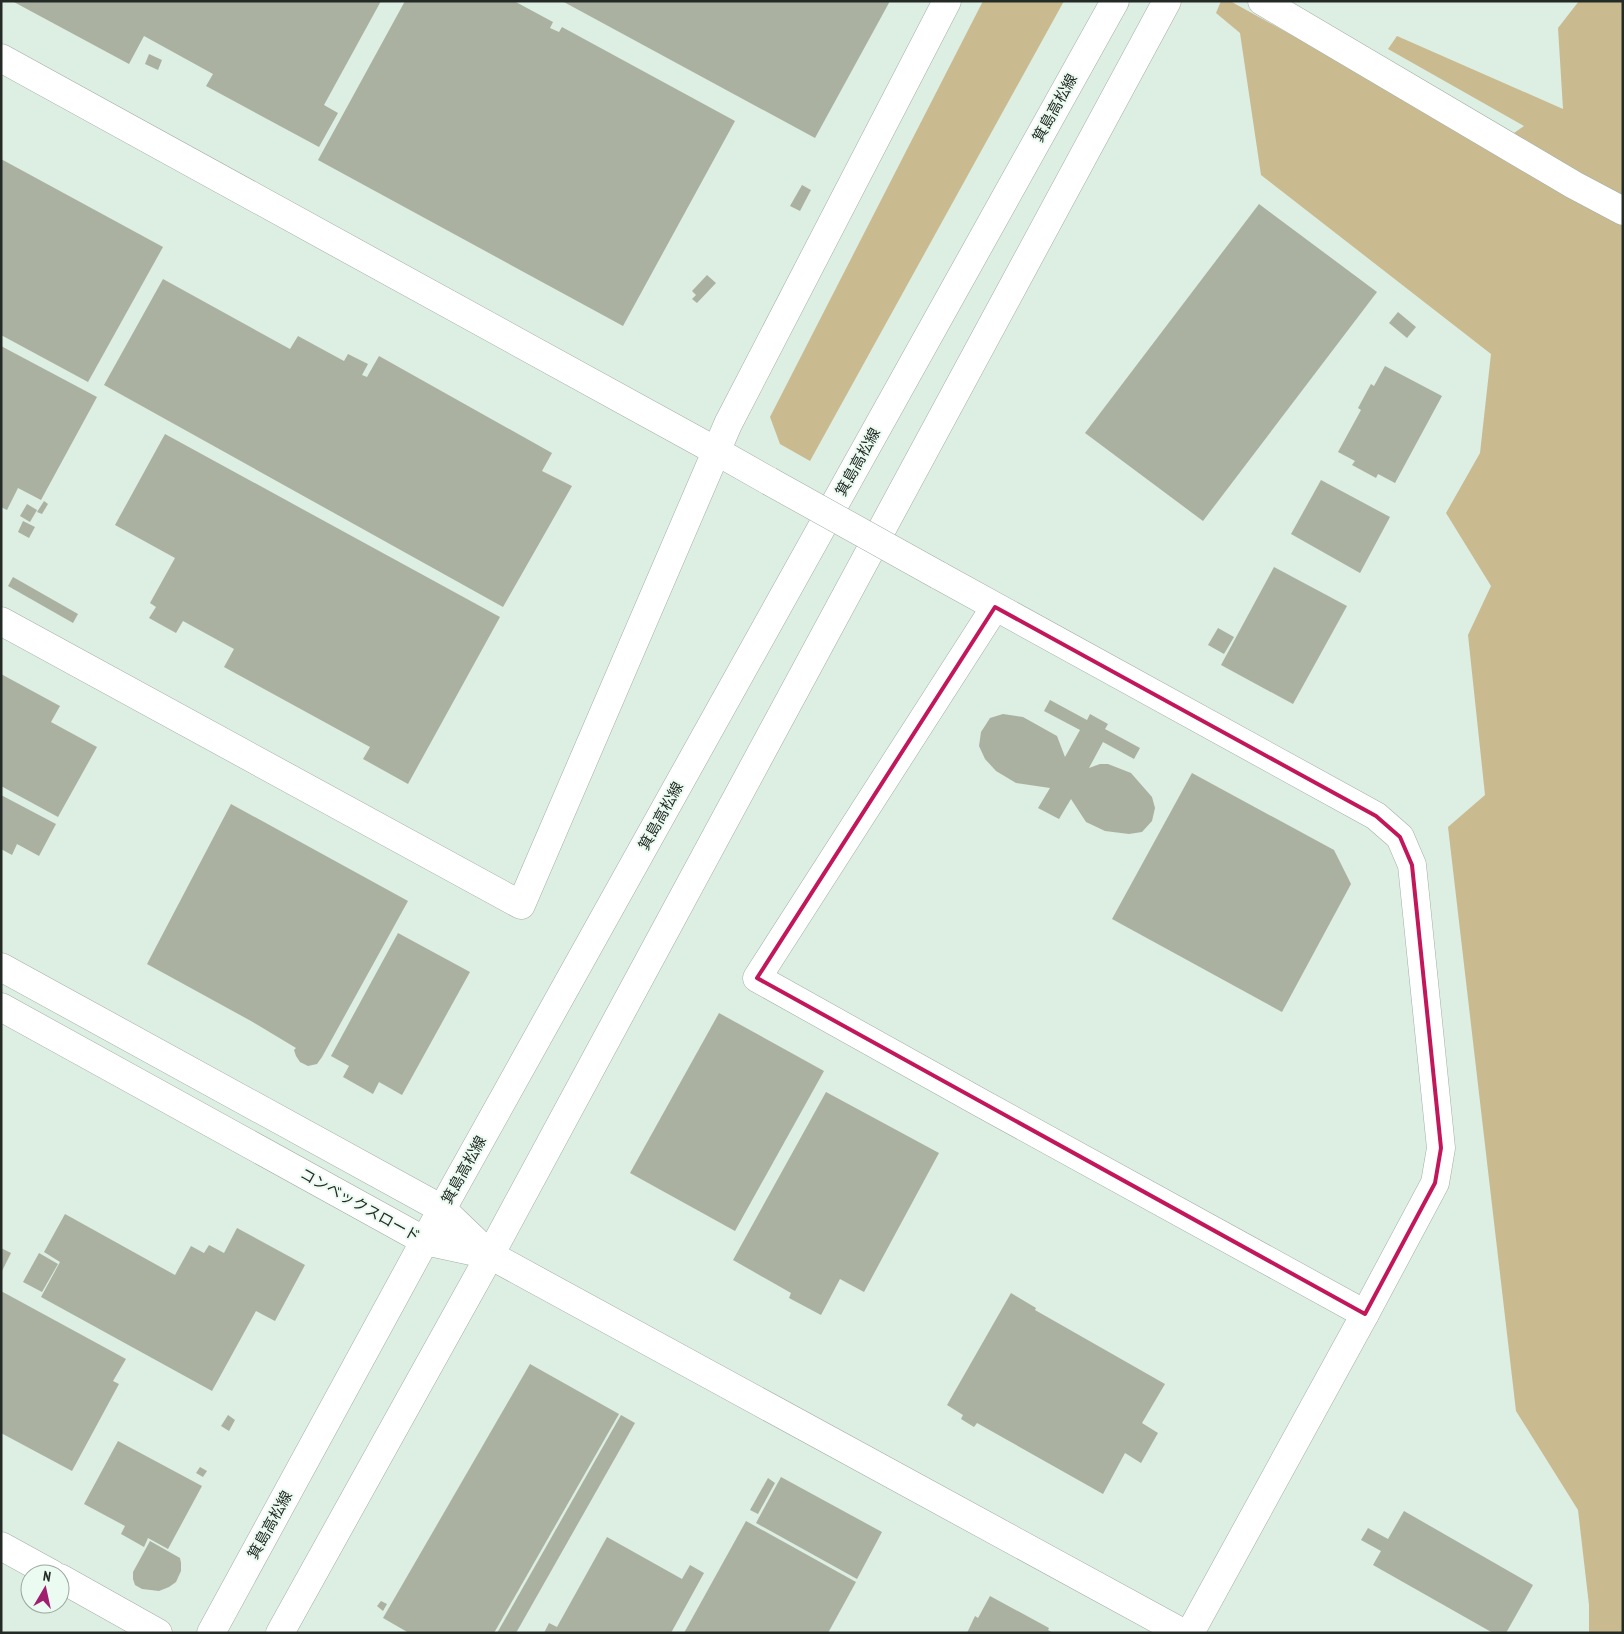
<svg xmlns="http://www.w3.org/2000/svg" width="1624" height="1634" font-family="'PT Sans Narrow','Noto Sans JP',sans-serif">
<style>
.forest{fill:#caba8f}
.building{fill:#abb1a1}
.lines{fill:none;stroke-linecap:round;stroke-linejoin:round}
.street-casing{stroke:#a0b0a6;stroke-width:29}
.secondary-casing{stroke:#a0b0a6;stroke-width:29}
.primary-casing{stroke:#a0b0a6;stroke-width:29}
.street{stroke:#fff;stroke-width:28}
.secondary{stroke:#fff;stroke-width:28}
.primary{stroke:#fff;stroke-width:28}
.secondary-bridge-casing{stroke:#a0b0a6;stroke-width:29;stroke-linecap:butt}
.secondary-bridge{stroke:#fff;stroke-width:28}
.marked{fill:none;stroke:#c2185b;stroke-width:4;stroke-linejoin:round}
.labels{text-anchor:middle;stroke-width:4;stroke-linejoin:round;paint-order:stroke}
.street-label{font-size:15px;fill:#242b27;stroke:#ebfbf1}
</style>
<rect width="100%" height="100%" fill="#ddeee3"/>
<g class="forest">
<polygon points="983,1 1064,1 810,461 780,444 770,417"/>
<polygon points="1221,1 1230,1 1494,147 1524,126 1388,49 1397,36 1563,109 1558,28 1579,1 1623,1 1623,1633 1589,1633 1589,1605 1578,1510 1516,1411 1448,827 1485,795 1468,635 1491,586 1446,513 1480,453 1491,354 1261,175 1240,33 1216,13"/>
</g>
<g class="building">
<polygon points="12,1 381,1 324,105 338,113 319,147 206,86 213,74 144,36 129,64"/>
<polygon points="405,1 514,1 553,22 550,28 559,32 562,27 735,121 623,326 318,160"/>
<polygon points="562,1 890,1 815,138"/>
<polygon points="149,54 162,60 158,70 145,64"/>
<polygon points="1,159 163,247 88,382 1,335"/>
<polygon points="802,185 811,190 800,211 790,206"/>
<polygon points="1259,204 1377,292 1203,521 1085,433"/>
<polygon points="707,275 716,283 697,303 692,299 696,295 692,291"/>
<polygon points="163,279 290,349 298,336 344,361 348,354 368,364 362,375 367,377 379,356 552,453 542,471 572,486 503,607 104,385"/>
<polygon points="1398,312 1416,327 1407,338 1389,323"/>
<polygon points="1,346 97,397 41,500 18,488 7,510 1,507"/>
<polygon points="1385,366 1442,396 1395,483 1378,474 1376,478 1352,465 1355,461 1338,452 1361,410 1358,408 1371,384 1374,386"/>
<polygon points="165,434 500,617 408,784 363,759 370,747 224,667 234,649 183,621 176,633 149,618 156,607 150,603 175,558 115,525"/>
<polygon points="1321,480 1390,517 1360,573 1291,534"/>
<polygon points="44,501 48,504 42,514 37,512"/>
<polygon points="27,504 37,510 30,522 20,516"/>
<polygon points="23,521 35,527 29,538 18,532"/>
<polygon points="1274,567 1347,606 1293,704 1221,665"/>
<polygon points="13,577 78,614 73,623 8,586"/>
<polygon points="1218,628 1234,637 1224,654 1208,645"/>
<polygon points="1,674 60,706 51,722 97,747 58,817 1,786"/>
<polygon points="1050,700 1087,720 1090,714 1108,724 1105,729 1140,748 1134,759 1103,742 1089,768 1100,764 1108,764 1131,773 1152,797 1155,808 1152,821 1142,832 1129,834 1105,831 1086,822 1071,799 1059,819 1038,808 1050,788 1016,783 996,771 985,759 979,746 981,732 990,718 1003,714 1023,717 1057,736 1065,757 1080,730 1044,711"/>
<polygon points="1192,773 1334,850 1351,884 1282,1012 1112,919"/>
<polygon points="1,795 56,824 39,856 17,844 12,855 1,849"/>
<polygon points="231,804 408,901 322,1057 317,1064 308,1066 300,1062 296,1056 294,1050 296,1048 251,1021 147,964"/>
<polygon points="398,933 470,972 402,1095 379,1082 373,1094 343,1077 349,1066 331,1056"/>
<polygon points="719,1013 824,1071 735,1231 630,1173"/>
<polygon points="826,1092 939,1153 864,1292 840,1279 821,1315 789,1298 791,1293 733,1260"/>
<polygon points="65,1214 175,1275 191,1246 204,1253 209,1245 224,1253 237,1228 305,1265 275,1321 256,1311 212,1391 41,1297 60,1262 44,1252"/>
<polygon points="1,1248 11,1253 1,1273"/>
<polygon points="39,1253 58,1264 42,1292 23,1282"/>
<polygon points="1,1291 126,1359 113,1381 119,1384 72,1471 1,1433"/>
<polygon points="1011,1293 1036,1308 1035,1310 1165,1384 1142,1423 1158,1433 1141,1463 1125,1453 1103,1494 977,1423 974,1427 961,1419 963,1415 947,1405"/>
<polygon points="530,1364 619,1414 494,1633 409,1633 383,1618"/>
<polygon points="228,1415 235,1420 229,1431 221,1426"/>
<polygon points="621,1415 635,1423 516,1633 497,1633"/>
<polygon points="118,1441 202,1486 168,1549 148,1538 144,1547 121,1534 125,1526 84,1504"/>
<polygon points="200,1467 207,1471 203,1477 196,1473"/>
<polygon points="781,1477 882,1532 857,1579 756,1523"/>
<polygon points="768,1478 775,1483 758,1514 750,1510"/>
<polygon points="1404,1511 1533,1585 1506,1633 1493,1633 1373,1565 1381,1551 1361,1540 1368,1528 1388,1539"/>
<polygon points="746,1521 856,1582 828,1633 684,1633"/>
<polygon points="607,1537 682,1579 690,1565 704,1573 671,1633 544,1633 549,1623 557,1627"/>
<polygon points="150,1541 180,1558 181,1563 181,1571 176,1582 169,1587 159,1591 142,1589 135,1585 133,1579 133,1572"/>
<polygon points="990,1596 1049,1628 1048,1630 1053,1633 967,1633 975,1616 978,1618"/>
<polygon points="381,1601 387,1604 383,1611 377,1606"/>
</g>
<g class="lines">
<g class="street-casing">
<polyline id="street" points="1262,1 1574,185 1623,211"/>
</g>
<g class="secondary-casing">
<g id="secondary">
<polyline points="1,58 716,451 769,481"/>
<polyline points="938,575 1376,816 1400,837 1412,865 1441,1148 1435,1183 1365,1314 1190,1633"/>
<polyline points="995,607 757,978 981,1103 1365,1314"/>
<polyline points="1,621 521,905 728,424 947,1"/>
<polyline points="1,967 442,1209 490,1255 1183,1633"/>
<polyline points="1,1007 425,1241 490,1255"/>
<polyline points="1,1546 52,1574"/>
<polyline points="60,1578 158,1633"/>
</g>
</g>
<g class="primary-casing">
<g id="primary">
<polyline points="211,1633 442,1209 1115,1"/>
<polyline points="280,1633 490,1255 1167,1"/>
</g>
</g>
<use href="#street" class="street"/>
<use href="#secondary" class="secondary"/>
<use href="#primary" class="primary"/>
<g class="secondary-bridge-casing">
<polyline id="secondary-bridge" points="769,481 938,575"/>
</g>
<use href="#secondary-bridge" class="secondary-bridge"/>
</g>
<path class="marked" d="M995 607 1376 816 1400 837 1412 865 1441 1148 1435 1183 1365 1314 757 978Z"/>
<g class="labels">
<g class="street-label">
<text transform="translate(1055 108) rotate(-61)" y="5">箕島高松線</text>
<text transform="translate(858 462) rotate(-61)" y="5">箕島高松線</text>
<text transform="translate(661 816) rotate(-61)" y="5">箕島高松線</text>
<text transform="translate(464 1170) rotate(-61)" y="5">箕島高松線</text>
<text transform="translate(360 1205) rotate(29)" y="5">コンベックスロード</text>
<text transform="translate(270 1525) rotate(-61)" y="5">箕島高松線</text>
</g>
</g>
<rect width="1624" height="1634" fill="none" stroke="#242b27" stroke-width="5"/>
<g transform="translate(45 1589) rotate(9)"><circle r="24" fill="#ebfbf1" stroke="#9ba8a0"/>
<path d="M0-4L9 19L0 12L-9 19Z" fill="#a01f6f"/>
<text y="-8" font-size="14" font-weight="bold" text-anchor="middle" fill="#242b27">N</text>
</g>
</svg>
